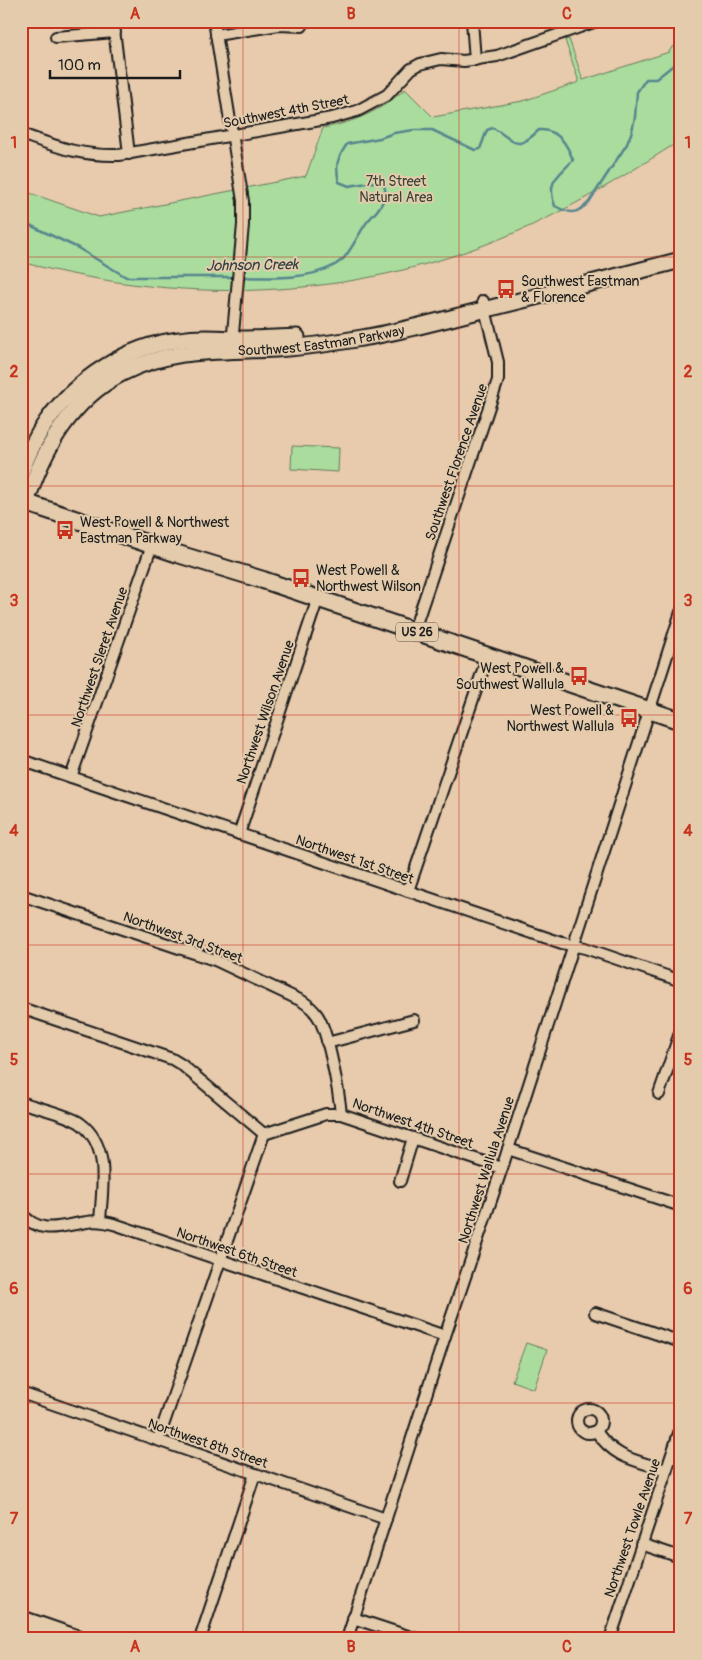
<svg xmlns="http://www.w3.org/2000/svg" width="702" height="1660" font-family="Pangolin,sans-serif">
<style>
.green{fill:#aadc9d;stroke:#637c5c}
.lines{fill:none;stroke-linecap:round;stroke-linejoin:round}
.stream{stroke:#56868e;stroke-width:2.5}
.minor-casing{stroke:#1c1c1c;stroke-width:14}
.secondary-casing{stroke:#1c1c1c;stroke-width:19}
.primary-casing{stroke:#1c1c1c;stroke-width:20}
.minor{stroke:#e3cbac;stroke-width:10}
.secondary{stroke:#e3cbac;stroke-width:15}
.primary{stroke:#e3cbac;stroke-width:16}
.grid{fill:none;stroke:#c8321e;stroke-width:1;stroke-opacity:0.55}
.labels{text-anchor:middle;stroke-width:4;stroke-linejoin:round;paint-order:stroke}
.shield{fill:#e3cbac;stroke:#585047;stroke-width:1}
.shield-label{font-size:12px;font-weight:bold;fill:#1c1c1c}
.street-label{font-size:14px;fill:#1c1c1c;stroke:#e3cbac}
.park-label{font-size:14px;fill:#384236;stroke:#e3cbac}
.poi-label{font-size:14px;fill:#1c1c1c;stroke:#e3cbac;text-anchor:start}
.water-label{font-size:15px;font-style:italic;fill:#2f3f42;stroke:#e3cbac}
.neatline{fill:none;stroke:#c8321e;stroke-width:2}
.grid-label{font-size:16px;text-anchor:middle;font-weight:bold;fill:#c8321e}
</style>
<rect width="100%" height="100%" fill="#e8caac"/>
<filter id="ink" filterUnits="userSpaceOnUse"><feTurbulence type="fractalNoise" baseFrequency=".02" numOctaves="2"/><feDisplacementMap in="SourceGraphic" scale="10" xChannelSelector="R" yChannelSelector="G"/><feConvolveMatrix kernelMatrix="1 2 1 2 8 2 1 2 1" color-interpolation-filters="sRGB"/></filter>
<g filter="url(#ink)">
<g class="green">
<path d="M569 39 583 80 669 52 672 47 681 43V140C632 171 583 202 530 226 367 300 193 308 21 262V190L99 217 306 176 323 128C355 122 381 111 405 89L433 117 523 101 579 82 565 40Z"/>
<polygon points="292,446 339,448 338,472 291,469"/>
<polygon points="526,1343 547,1350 534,1389 512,1381"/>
</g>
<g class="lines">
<g class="stream">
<polyline points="21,221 78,248 126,277 236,277"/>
<path d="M241 277C272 278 308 280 335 265 338 263 342 260 344 258 353 247 359 233 367 222 373 215 380 209 383 201 386 194 387 185 379 181L349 186 339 182C335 165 337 159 347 144L380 138 394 133 414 130H432L475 150 480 149 487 130 493 128C516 141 515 153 539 130 558 129 567 144 573 160 558 177 546 180 555 206 570 214 577 215 589 202L627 144 632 131 635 117 637 92 646 79H656L681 59"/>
</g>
<g class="minor-casing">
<g id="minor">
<polyline points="113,21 129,154"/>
<polyline points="214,21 243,201 243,225 232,344"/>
<polyline points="472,21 475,60"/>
<polyline points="216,35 279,25 302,26"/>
<polyline points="56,37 115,32"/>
<path d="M21 134C58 147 79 156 119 155L332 118 357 111 387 95 411 69 420 64 441 59 464 61 497 56 597 21"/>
<polyline points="414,630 498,380 498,362 483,301"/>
<polyline points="21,760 562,943 585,948 681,981"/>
<polyline points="71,777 152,545"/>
<polyline points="239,834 318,598"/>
<polyline points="408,891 488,655"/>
<path d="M21 895 215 960 302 1001C308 1005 313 1009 317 1015 328 1030 339 1093 341 1114"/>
<polyline points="21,1008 172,1059 182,1065 264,1134 326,1114 341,1114 502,1168"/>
<polyline points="327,1043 414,1020"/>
<polyline points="659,1094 681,1030"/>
<path d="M21 1102C37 1108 67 1114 80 1123 111 1146 102 1188 100 1221"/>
<polyline points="508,1149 681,1206"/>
<polyline points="400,1181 413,1138"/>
<path d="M21 1213C41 1237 63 1225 87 1222 97 1220 107 1222 117 1225L445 1336"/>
<polyline points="21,1230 25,1218"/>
<polyline points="595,1313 681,1342"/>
<polyline points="21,1393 386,1519"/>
<circle cx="589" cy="1421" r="12"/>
<path d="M596 1431C615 1459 635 1460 666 1470"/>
<polyline points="158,1440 264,1134"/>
<polyline points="641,1544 680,1557"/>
<polyline points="353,1618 417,1639"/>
<polyline points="200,1639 255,1474"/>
<polyline points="347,1639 445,1336 502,1168 681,612"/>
<polyline points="610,1639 681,1427"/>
</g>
</g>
<g class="secondary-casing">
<g id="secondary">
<path d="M21 472C28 454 36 436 47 421 77 379 127 346 179 340 197 337 214 338 232 339 254 339 275 338 297 337"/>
<path id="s1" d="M26 503C43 450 70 400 122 373 174 347 220 352 276 349 305 347 334 343 362 338 405 331 445 319 487 309 552 293 616 277 681 260"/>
</g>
</g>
<g class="primary-casing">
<g id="primary">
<polyline points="21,501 178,554 263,580 681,721"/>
<polyline points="21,1619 79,1639"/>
<polyline points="21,1635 32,1639"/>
</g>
</g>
<use href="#minor" class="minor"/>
<use href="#secondary" class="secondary"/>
<use href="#primary" class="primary"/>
</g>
</g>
<path class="grid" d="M243 21V1639M459 21V1639M21 257H681M21 486H681M21 715H681M21 945H681M21 1174H681M21 1403H681"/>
<defs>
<g id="bus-bare" transform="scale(1.5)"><path d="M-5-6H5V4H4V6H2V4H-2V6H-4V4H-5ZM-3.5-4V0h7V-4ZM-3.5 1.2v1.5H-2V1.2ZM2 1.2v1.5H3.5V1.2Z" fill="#c8321e" stroke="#e3cbac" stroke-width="2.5" paint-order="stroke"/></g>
</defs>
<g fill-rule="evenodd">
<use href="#bus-bare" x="506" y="289"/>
<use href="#bus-bare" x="65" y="530"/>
<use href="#bus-bare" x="301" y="578"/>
<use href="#bus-bare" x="579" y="676"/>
<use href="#bus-bare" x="629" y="718"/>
</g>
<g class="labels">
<rect class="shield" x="396" y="622.5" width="42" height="19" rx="4"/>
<g class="shield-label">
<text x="417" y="636">US 26</text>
</g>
<g class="street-label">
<text transform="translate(286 111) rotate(-11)" y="5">Southwest 4th Street</text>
<text dy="5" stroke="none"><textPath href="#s1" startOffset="369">Southwest Eastman Parkway</textPath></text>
<text transform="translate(456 462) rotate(-71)" y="5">Southwest Florence Avenue</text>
<text transform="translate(99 657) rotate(-71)" y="5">Northwest Sleret Avenue</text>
<text transform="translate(265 712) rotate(-71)" y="5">Northwest Wilson Avenue</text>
<text transform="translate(355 859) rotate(19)" y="5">Northwest 1st Street</text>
<text transform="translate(183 937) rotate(20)" y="5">Northwest 3rd Street</text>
<text transform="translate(413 1123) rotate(19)" y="5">Northwest 4th Street</text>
<text transform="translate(486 1170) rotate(-72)" y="5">Northwest Wallula Avenue</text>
<text transform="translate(237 1252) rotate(19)" y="5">Northwest 6th Street</text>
<text transform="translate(208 1443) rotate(19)" y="5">Northwest 8th Street</text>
<text transform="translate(632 1528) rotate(-71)" y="5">Northwest Towle Avenue</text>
</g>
<g class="park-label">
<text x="396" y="186">7th Street<tspan x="396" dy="16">Natural Area</tspan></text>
</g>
<g class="poi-label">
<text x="521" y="286">Southwest Eastman<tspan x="521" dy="16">&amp; Florence</tspan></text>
<text x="80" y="527">West Powell &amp; Northwest<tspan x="80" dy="16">Eastman Parkway</tspan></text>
<text x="316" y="575">West Powell &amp;<tspan x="316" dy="16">Northwest Wilson</tspan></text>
<text x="564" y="673" text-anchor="end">West Powell &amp;<tspan x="564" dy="16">Southwest Wallula</tspan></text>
<text x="614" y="715" text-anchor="end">West Powell &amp;<tspan x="614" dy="16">Northwest Wallula</tspan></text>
</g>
<g class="water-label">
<text transform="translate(252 265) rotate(-1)" y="5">Johnson Creek</text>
</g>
</g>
<rect width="702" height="1660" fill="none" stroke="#e3cbac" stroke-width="55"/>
<path d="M50 70v8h130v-8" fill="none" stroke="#1c1c1c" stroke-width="2.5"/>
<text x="58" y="70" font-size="15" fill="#1c1c1c" stroke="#e3cbac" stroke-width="4" paint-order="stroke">100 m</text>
<rect x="28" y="28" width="646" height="1604" class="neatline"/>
<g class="grid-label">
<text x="135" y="19">A</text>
<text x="351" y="19">B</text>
<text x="567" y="19">C</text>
<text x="14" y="148">1</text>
<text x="688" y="148">1</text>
<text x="14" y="377">2</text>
<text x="688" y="377">2</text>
<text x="14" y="606">3</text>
<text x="688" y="606">3</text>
<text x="14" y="836">4</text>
<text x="688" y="836">4</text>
<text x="14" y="1065">5</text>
<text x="688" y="1065">5</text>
<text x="14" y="1294">6</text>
<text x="688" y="1294">6</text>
<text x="14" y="1524">7</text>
<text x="688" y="1524">7</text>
<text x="135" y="1652">A</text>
<text x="351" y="1652">B</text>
<text x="567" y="1652">C</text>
</g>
</svg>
